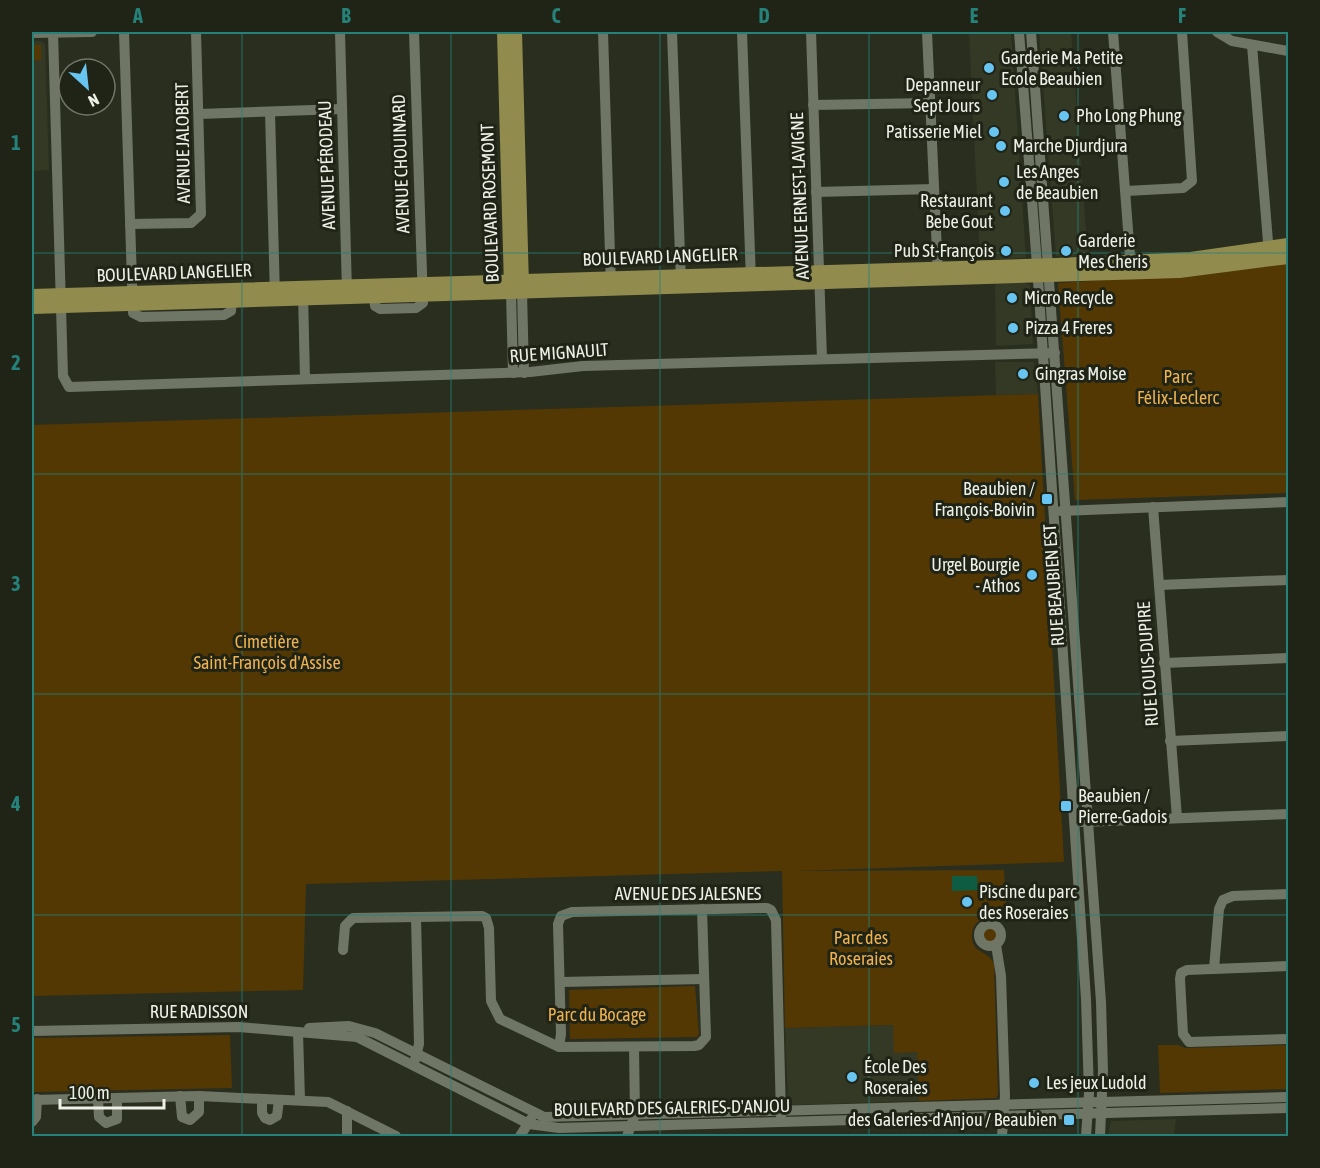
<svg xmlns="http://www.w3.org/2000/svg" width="1320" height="1168" font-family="'Asap Condensed',sans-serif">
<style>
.built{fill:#333924}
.green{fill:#533804}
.water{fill:#0e5d43}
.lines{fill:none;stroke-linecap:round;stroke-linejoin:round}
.minor{stroke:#707665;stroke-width:10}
.major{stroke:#928b4e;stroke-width:14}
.grid{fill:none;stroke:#25827a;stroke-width:1.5;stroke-opacity:0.55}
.poi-dot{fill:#68c4f0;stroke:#202416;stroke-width:2}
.labels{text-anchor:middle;stroke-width:6;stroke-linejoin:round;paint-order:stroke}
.poi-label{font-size:18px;fill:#edf0e6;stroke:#202416;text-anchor:start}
.street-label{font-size:18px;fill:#edf0e6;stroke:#202416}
.park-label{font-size:18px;fill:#efb24d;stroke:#202416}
.neatline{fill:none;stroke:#25827a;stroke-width:2}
.grid-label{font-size:20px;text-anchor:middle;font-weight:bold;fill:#25827a}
</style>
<rect width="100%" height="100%" fill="#2a2e1f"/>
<g class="built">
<polygon points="969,32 1011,32 1026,258 980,260"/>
<polygon points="1039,32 1071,32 1088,257 1056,256"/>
<polygon points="32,41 41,41 45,44 49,170 32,171"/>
<polygon points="1023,282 1030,285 1033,344 996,346 995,283"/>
<polygon points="995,362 1034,362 1038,394 996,395"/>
<polygon points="893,1025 917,1052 919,1101 792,1105 788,1102 785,1028"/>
<polygon points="1176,1119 1174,1136 1108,1136 1111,1121"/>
</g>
<g class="green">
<polygon points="32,45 41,45 41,60 32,61"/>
<polygon points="1288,263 1288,493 1075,500 1058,283 1176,276"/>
<path d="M1038 394 1064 862 796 871 1004 870 1007 918C992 918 974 915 972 934 971 939 973 944 976 948 983 954 990 955 994 964L998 1094 996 1098 919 1101 917 1052 894 1053 893 1025 785 1028 782 871 306 884 303 990 32 996V425Z"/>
<circle cx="990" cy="936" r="7"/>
<polygon points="695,986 699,1034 697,1037 570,1039 569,990"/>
<polygon points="230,1035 232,1088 32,1092 32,1038"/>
<polygon points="1158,1045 1178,1045 1185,1048 1288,1045 1288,1089 1160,1093"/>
</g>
<polygon class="water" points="952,876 977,876 978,890 952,891"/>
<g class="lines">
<g class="minor">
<polyline points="53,32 63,376 69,387 530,372 583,366 1055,353"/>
<polyline points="124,32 133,313 141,317 224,315 231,311 232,300"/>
<polyline points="340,32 347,292"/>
<polyline points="603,32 611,286"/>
<polyline points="672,32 681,283"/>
<polyline points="742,32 751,280"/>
<polyline points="811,32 822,359"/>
<polyline points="927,32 938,274"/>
<polyline points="1019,32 1037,265 1086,999 1089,1093 1086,1136"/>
<polyline points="1031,32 1101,1002 1103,1071 1100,1136"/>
<polyline points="1113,32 1131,269"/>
<polyline points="1217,32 1232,41 1288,51"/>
<polyline points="32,33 92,32"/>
<polyline points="1252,45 1269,254"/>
<polyline points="813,105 930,103"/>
<polyline points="270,112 275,296"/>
<polyline points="199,114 342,109"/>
<polyline points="1126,191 1183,188 1192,181 1182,32"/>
<polyline points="816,192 934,189"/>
<polyline points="130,224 191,223 201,214 196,32"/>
<polyline points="522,291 524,373"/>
<polyline points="511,292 513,373"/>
<polyline points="303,293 305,379"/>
<polyline points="374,296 375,306 380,309 416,308 423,303 414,32"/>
<polyline points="1153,507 1177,818"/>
<polyline points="1061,511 1288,502"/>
<polyline points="1159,585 1288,580"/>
<polyline points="1164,663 1288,658"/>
<polyline points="1170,741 1288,736"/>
<polyline points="1082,822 1288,814"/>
<circle cx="990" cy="935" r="11"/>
<polyline points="996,945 1001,976 1005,1096 1002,1136"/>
<polyline points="343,950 345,926 353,918 482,916 486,918 489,928 491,1001 500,1019 559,1047 694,1046 699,1045 706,1037 702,909"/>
<polyline points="1288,966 1187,970 1181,973 1180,979 1183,1034 1189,1042 1288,1039"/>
<polyline points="1214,969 1219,909 1223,900 1233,896 1288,894"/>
<polyline points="560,982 704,979"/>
<polyline points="309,1028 349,1026 375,1033 544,1117 1288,1097"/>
<polyline points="32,1031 239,1027 357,1037 529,1124 559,1128 1288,1108"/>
<polyline points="298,1032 300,1100"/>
<polyline points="559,1047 561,1034 558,924 561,916 572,912 767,908 771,910 776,920 781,1116"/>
<polyline points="415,1060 419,1044 416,917"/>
<polyline points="180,1096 182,1117 190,1120 199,1112 199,1096"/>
<polyline points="98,1099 99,1117 106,1123 117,1119 117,1098"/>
<polyline points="262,1099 262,1113 265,1118 270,1120 277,1116 279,1100"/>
<polyline points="32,1100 199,1096 328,1102 396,1136"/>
<polyline points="347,1111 347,1136"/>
<polyline points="32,1122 36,1117 37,1099"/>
<polyline points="520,1136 531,1119"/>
<polyline points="627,1136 635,1115 634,1047"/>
</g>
<g class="major">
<polyline points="504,32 511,287"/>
<polyline points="515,32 522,286"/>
<polyline points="32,296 1056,265 1191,259 1288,245"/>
<polyline points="32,307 1179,271 1288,257"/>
</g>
</g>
<path class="grid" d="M242 32V1136M451 32V1136M660 32V1136M869 32V1136M1078 32V1136M32 253H1288M32 474H1288M32 694H1288M32 915H1288"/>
<g class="poi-dot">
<circle cx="989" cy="68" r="6"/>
<circle cx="992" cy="95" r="6"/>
<circle cx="1064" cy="116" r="6"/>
<circle cx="994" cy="132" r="6"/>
<circle cx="1001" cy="146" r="6"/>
<circle cx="1004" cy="182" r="6"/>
<circle cx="1005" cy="211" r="6"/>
<circle cx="1006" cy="251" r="6"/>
<circle cx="1066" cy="251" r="6"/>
<circle cx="1012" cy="298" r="6"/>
<circle cx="1013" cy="328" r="6"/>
<circle cx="1023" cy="374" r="6"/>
<rect x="1041" y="493" width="12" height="12" rx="3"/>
<circle cx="1032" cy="575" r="6"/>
<rect x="1060" y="800" width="12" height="12" rx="3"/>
<circle cx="967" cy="902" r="6"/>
<circle cx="852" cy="1077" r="6"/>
<circle cx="1034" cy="1083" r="6"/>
<rect x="1063" y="1114" width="12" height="12" rx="3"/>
</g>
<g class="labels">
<g class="poi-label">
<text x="1001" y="64">Garderie Ma Petite<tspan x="1001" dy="21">Ecole Beaubien</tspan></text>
<text x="980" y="91" text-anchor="end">Depanneur<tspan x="980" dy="21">Sept Jours</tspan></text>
<text x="1076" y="122">Pho Long Phung</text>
<text x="982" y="138" text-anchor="end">Patisserie Miel</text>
<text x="1013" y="152">Marche Djurdjura</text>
<text x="1016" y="178">Les Anges<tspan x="1016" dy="21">de Beaubien</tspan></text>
<text x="993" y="207" text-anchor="end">Restaurant<tspan x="993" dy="21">Bebe Gout</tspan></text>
<text x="1078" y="247">Garderie<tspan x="1078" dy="21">Mes Cheris</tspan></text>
<text x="994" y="257" text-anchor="end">Pub St-François</text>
<text x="1024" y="304">Micro Recycle</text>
<text x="1025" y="334">Pizza 4 Freres</text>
<text x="1035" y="380">Gingras Moise</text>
<text x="1035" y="495" text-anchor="end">Beaubien /<tspan x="1035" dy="21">François-Boivin</tspan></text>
<text x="1020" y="571" text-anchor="end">Urgel Bourgie<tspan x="1020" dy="21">- Athos</tspan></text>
<text x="1078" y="802">Beaubien /<tspan x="1078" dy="21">Pierre-Gadois</tspan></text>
<text x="979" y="898">Piscine du parc<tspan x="979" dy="21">des Roseraies</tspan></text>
<text x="864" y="1073">École Des<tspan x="864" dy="21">Roseraies</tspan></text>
<text x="1046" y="1089">Les jeux Ludold</text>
<text x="1057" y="1126" text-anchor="end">des Galeries-d'Anjou / Beaubien</text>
</g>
<g class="street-label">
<text transform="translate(183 143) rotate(-91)" y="6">AVENUE JALOBERT</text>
<text transform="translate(401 164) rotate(-92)" y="6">AVENUE CHOUINARD</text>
<text transform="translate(327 165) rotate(-92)" y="6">AVENUE PÉRODEAU</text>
<text transform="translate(800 196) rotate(-92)" y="6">AVENUE ERNEST-LAVIGNE</text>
<text transform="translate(490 203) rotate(-92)" y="6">BOULEVARD ROSEMONT</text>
<text transform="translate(660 257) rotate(-2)" y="6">BOULEVARD LANGELIER</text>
<text transform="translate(174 273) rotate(-2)" y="6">BOULEVARD LANGELIER</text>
<text transform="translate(559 353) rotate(-4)" y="6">RUE MIGNAULT</text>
<text transform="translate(1054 585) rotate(-94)" y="6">RUE BEAUBIEN EST</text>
<text transform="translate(1148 664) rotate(-94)" y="6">RUE LOUIS-DUPIRE</text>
<text x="688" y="900">AVENUE DES JALESNES</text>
<text x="199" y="1018">RUE RADISSON</text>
<text transform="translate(672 1108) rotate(-1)" y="6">BOULEVARD DES GALERIES-D'ANJOU</text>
</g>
<g class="park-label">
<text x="1178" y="383">Parc<tspan x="1178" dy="21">Félix-Leclerc</tspan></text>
<text x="267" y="648">Cimetière<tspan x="267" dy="21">Saint-François d'Assise</tspan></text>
<text x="861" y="944">Parc des<tspan x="861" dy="21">Roseraies</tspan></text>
<text x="597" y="1021">Parc du Bocage</text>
</g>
</g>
<rect width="1320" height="1168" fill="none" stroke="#202416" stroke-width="66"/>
<g transform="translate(87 87) rotate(153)"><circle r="28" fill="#202416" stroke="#727669" stroke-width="1.5"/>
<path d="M0-4.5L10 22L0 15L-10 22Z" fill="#68c4f0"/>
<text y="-9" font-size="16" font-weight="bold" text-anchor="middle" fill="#edf0e6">N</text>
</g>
<path d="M60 1099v9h104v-9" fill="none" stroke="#edf0e6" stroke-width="3"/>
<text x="69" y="1099" font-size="18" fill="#edf0e6" stroke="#202416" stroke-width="4.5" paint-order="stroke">100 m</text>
<rect x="33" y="33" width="1254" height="1102" class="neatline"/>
<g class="grid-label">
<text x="138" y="23">A</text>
<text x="346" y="23">B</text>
<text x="556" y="23">C</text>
<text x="764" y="23">D</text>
<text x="974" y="23">E</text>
<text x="1182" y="23">F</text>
<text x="16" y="150">1</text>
<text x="16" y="370">2</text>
<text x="16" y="591">3</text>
<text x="16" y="811">4</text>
<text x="16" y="1032">5</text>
</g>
</svg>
